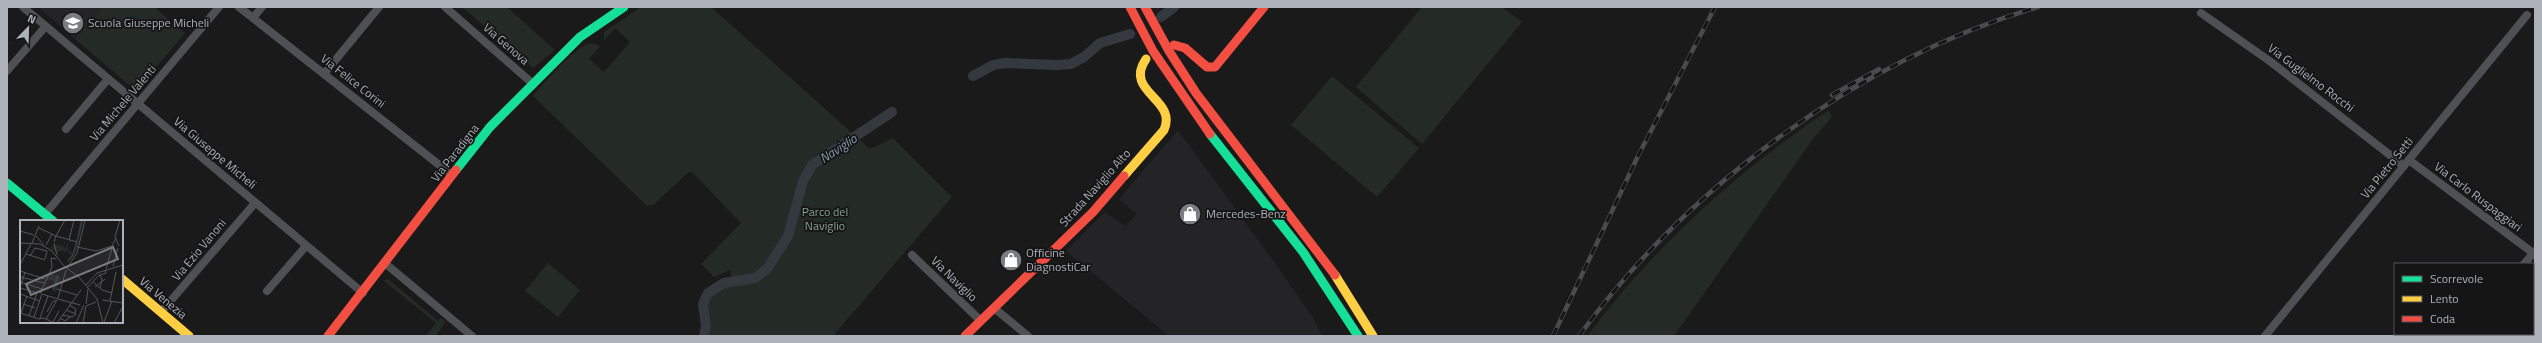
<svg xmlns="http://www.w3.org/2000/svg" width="2542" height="343" font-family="'Titillium Web',sans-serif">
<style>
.built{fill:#242426}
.green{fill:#242a25}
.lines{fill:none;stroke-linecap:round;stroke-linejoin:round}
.canal{stroke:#33393f;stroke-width:10}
.street{stroke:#4f5053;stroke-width:8}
.fast{stroke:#16e098;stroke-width:9}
.slow{stroke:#ffcf43;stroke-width:9}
.jam{stroke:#f24e42;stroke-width:9}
.rail-casing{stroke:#4b4b4e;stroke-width:4.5}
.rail{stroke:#151516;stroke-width:3;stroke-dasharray:9;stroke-linecap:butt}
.labels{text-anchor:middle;stroke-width:3.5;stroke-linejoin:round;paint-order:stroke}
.poi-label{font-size:12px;fill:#adb1ba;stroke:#151516;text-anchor:start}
.street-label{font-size:12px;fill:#adb1ba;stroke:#151516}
.park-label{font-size:12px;fill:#87a289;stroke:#151516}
.water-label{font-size:13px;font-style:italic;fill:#899db0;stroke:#151516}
.inset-river{fill:none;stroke:#33393f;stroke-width:2}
.inset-road{fill:none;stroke:#55565b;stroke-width:1}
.view{fill:#7a7c82;fill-opacity:0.15;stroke:#7a7c82;stroke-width:2}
.inset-edge{fill:none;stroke:#adb1ba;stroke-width:2}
</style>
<rect width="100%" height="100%" fill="#1a1a1b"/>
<g class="built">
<polygon points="38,7 103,7 75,39"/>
<polygon points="1178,130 1272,259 1314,319 1322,336 1169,336 1066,251 1105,212 1125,226 1137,214 1119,199"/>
</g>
<g class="green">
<polygon points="103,7 154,7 185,33 136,91 75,39"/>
<polygon points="462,7 507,7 555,50 533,68"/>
<path d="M641 7H711L870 149 893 138 952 197 833 336H708C714 311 694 287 733 284L730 270 714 277 701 264 741 223 693 173 689 172 653 205 647 206 533 96C543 84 574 48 588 44 592 43 596 44 600 46L589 59 604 72 630 42 615 28 604 41V32Z"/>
<polygon points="1422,7 1502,7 1522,22 1422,144 1356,87"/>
<polygon points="1332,76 1419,148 1377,197 1291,125"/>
<path d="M1829 110 1832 117 1813 139 1674 336H1587C1655 246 1735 173 1829 110Z"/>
<polygon points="548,263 580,290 558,317 525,291"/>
<polygon points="388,279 438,321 441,318 445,322 436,336 426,336 436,323 383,280"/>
</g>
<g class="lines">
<g class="canal">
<polyline points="1161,17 1174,7"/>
<polyline points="973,76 993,65 1005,63 1057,65 1071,64 1084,57 1100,43 1130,34"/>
<polyline points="704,336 706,326 703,304 708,293 724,283 755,278 767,269 788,236 803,181 812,165 892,112"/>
</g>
<g class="street">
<polyline points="23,7 363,293"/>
<polyline points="239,7 452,175"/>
<polyline points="445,7 532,83"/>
<polyline points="2201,13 2271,62 2404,166"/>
<polyline points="253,18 262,7"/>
<polyline points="7,71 45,27"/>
<polyline points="324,74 379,7"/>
<polyline points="66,129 108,79"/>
<polyline points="2409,160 2533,253"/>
<polyline points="45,214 219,7"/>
<polyline points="912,255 981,321"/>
<polyline points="386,264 472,336"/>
<polyline points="2524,264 2535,251"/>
<polyline points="267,291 306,246"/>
<polyline points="994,308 1028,336"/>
<polyline points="161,312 255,203"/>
<polyline points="2265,336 2527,15"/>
<polyline points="2466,336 2467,334"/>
</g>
<g class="fast">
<polyline points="1210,134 1303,252 1358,336"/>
<polyline points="456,170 490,127 580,37 624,7"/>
<polyline points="7,183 53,221"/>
</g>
<g class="slow">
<path d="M1124 176 1164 130C1178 99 1123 92 1146 59"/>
<polyline points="1335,275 1373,336"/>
<polyline points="122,279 189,336"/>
</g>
<g class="jam">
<polyline points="1130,7 1153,51 1210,134"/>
<polyline points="1145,7 1169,51 1196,93 1335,275"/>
<polyline points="1174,45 1185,48 1207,67 1215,67 1264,7"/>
<polyline points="328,336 456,170"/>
<polyline points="965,336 1093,212 1124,176"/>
</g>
<g class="rail-casing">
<g id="rail">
<polyline points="1832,95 1879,69"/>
<polyline points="1553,336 1638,156 1715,7"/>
<path d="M1579 336C1689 185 1859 60 2038 7"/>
</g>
</g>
<use href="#rail" class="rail"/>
</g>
<defs>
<g id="school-disc" transform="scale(1.15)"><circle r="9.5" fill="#7a7c82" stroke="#151516"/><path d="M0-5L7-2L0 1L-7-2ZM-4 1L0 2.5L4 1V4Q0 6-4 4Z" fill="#fff"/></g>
<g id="shop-disc" transform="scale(1.15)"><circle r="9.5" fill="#7a7c82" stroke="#151516"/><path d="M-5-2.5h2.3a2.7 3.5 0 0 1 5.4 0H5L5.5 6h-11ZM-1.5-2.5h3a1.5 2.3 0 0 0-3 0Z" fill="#fff"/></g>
</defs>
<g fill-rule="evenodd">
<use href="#school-disc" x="73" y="23"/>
<use href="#shop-disc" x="1190" y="214"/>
<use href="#shop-disc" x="1011" y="260"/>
</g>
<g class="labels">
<g class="poi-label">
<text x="88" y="27">Scuola Giuseppe Micheli</text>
<text x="1206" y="218">Mercedes-Benz</text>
<text x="1026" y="257">Officine<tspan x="1026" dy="14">DiagnostiCar</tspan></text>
</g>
<g class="street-label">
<text transform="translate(506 44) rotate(41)" y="4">Via Genova</text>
<text transform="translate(2311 78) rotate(37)" y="4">Via Guglielmo Rocchi</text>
<text transform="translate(353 81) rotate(38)" y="4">Via Felice Corini</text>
<text transform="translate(123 103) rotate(-50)" y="4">Via Michele Valenti</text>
<text transform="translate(215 153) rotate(40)" y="4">Via Giuseppe Micheli</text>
<text transform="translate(455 153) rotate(-52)" y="4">Via Paradigna</text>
<text transform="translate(2387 168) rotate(-51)" y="4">Via Pietro Setti</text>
<text transform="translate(1095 188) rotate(-48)" y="4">Strada Naviglio Alto</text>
<text transform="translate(2478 197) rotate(37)" y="4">Via Carlo Ruspaggiari</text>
<text transform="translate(199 250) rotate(-50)" y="4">Via Ezio Vanoni</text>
<text transform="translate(954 279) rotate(44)" y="4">Via Naviglio</text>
<text transform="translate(163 298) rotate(40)" y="4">Via Venezia</text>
</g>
<g class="park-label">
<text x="825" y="216">Parco del<tspan x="825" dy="14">Naviglio</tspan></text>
</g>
<g class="water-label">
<text transform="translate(838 148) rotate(-33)" y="5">Naviglio</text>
</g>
</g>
<g transform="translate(20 220)">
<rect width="103" height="103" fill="#1a1a1b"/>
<path d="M45 20 44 30 49 21 53 22H48V31L53 32 56 22 57 23 56 33 54 32V35L48 41 53 33 49 35V32L45 31 43 37 44 30 38 32 30 28 36 24 43 26ZM29 53 41 57 36 73 33 70 34 61 25 59Z" fill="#242a25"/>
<path class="inset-river" d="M57 22 62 0M48 41 53 35 57 22M33 70 38 55"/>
<path class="inset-road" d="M19 8 36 16M0 11 14 15M16 16 24 25M36 16 45 0M49 20 54 0M34 22 36 16 57 22M0 23 20 24 32 31 44 46 59 57 77 79 83 103M12 23 19 6M34 23 37 35M26 25 32 14M99 26 95 17 100 0M57 27 76 31 92 26 96 18M6 34 25 40M10 36 15 28 27 31 25 39M0 45 11 24M93 46 98 28M47 48 57 33 65 0M86 49 92 28M0 51 25 59M80 54 82 60 80 68M0 57 24 63M0 62 22 69M73 62 82 70 92 73M66 65 77 53 103 45M68 67 78 56 86 53 85 50M75 67 85 59M0 68 18 73M0 68 5 52M37 69 57 75M0 74 20 81M20 74 32 47 31 38 36 39M22 74 38 79M38 78 46 50M38 79 60 85M82 80 103 83M90 81 96 52M3 84 15 88M66 84 68 69M49 85 56 89 55 93M27 92 33 81H36M0 93 19 99 24 98 34 103M1 93 7 76M42 95 52 97 56 94 46 90M9 96 17 73M14 97 22 74M20 98 28 76M40 98 45 101 50 97M26 99 37 80M33 102 39 91M84 102 92 81M37 103 61 70M56 103 64 85M63 103 66 86 76 82M94 103 103 86"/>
<path class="view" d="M93 27 98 39 11 75 6 64Z"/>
<rect width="103" height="103" class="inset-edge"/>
</g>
<rect width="2542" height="343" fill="none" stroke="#adb1ba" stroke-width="16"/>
<rect x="2394" y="263" width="140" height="72" fill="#151516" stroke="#525358"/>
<rect x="2402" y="276" width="20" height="6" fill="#16e098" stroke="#525358"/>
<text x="2430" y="283" font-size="12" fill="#adb1ba">Scorrevole</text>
<rect x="2402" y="296" width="20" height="6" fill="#ffcf43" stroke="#525358"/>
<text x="2430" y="303" font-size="12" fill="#adb1ba">Lento</text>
<rect x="2402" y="316" width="20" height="6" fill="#f24e42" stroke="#525358"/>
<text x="2430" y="323" font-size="12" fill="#adb1ba">Coda</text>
<g transform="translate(28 28) rotate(23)" stroke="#151516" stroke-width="3" paint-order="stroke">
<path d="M0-3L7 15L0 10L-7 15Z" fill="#adb1ba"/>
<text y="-6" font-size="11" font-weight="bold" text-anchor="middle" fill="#adb1ba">N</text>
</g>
</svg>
